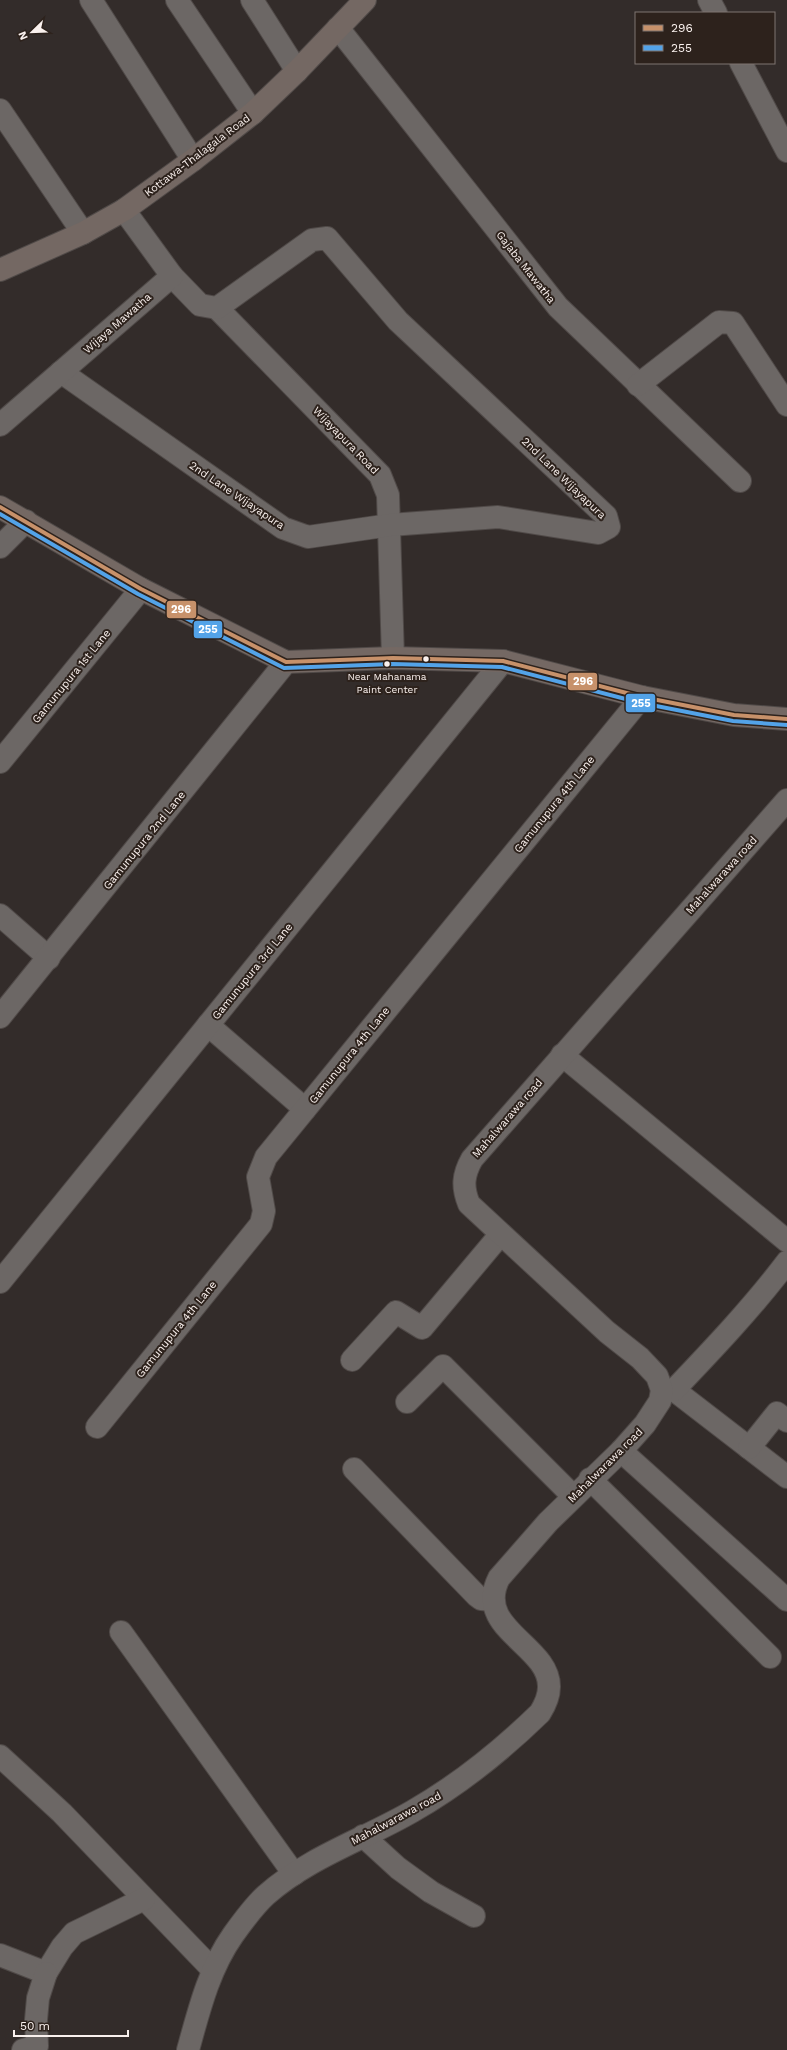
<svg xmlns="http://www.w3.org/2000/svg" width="787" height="2050" font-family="'Work Sans',sans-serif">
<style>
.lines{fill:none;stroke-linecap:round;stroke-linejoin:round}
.minor-casing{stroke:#504a48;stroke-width:24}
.major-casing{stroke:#504a48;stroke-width:24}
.minor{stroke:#6c6765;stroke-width:22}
.major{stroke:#746863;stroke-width:22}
.bus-1-casing{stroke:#2d221c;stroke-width:7}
.bus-2-casing{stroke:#2d221c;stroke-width:7}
.bus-1{stroke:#c7916a;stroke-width:4}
.bus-2{stroke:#53a3e8;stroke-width:4}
.bus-dot{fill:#faf1ee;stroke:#2d221c;stroke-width:1.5}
.labels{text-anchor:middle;stroke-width:4;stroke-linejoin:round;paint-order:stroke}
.bus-label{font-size:10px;fill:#faf1ee;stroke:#2d221c}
.street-label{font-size:11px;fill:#faf1ee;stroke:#2d221c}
.line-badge{stroke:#2d221c;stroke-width:1.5}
.badge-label{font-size:11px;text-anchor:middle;font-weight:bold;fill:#fff}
</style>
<rect width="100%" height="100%" fill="#332c2a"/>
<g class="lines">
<g class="minor-casing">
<g id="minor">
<polyline points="91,0 193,160"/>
<polyline points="177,0 253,113"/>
<polyline points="252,0 297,71"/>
<polyline points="709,0 716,13"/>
<polyline points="338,28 558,307 740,481"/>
<polyline points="741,63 787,151"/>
<polyline points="0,110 83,233"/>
<polyline points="217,308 380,475 388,495 393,658"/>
<polyline points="61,372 283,528 308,537 390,525 498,517 598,533 609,527 606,516 398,321 327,238 312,240 217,308 200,305 172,276"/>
<polyline points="638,385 719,322 733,323 787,405"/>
<polyline points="0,425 172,276 124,210"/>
<polyline points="0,547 26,521"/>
<polyline points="0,762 141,589"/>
<polyline points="0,915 49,958"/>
<polyline points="0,1017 286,662"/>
<polyline points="208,1025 305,1109"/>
<polyline points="562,1055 787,1241"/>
<polyline points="0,1282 503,661"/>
<polyline points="352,1360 396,1312 422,1328 500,1235"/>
<polyline points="662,1390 674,1390 787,1477"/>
<path d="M674 1390C714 1348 752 1308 787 1262"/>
<polyline points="407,1402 443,1366 573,1496"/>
<polyline points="97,1427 261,1224 264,1211 258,1177 266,1157 642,697"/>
<polyline points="749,1448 777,1413 787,1421"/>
<polyline points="621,1451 787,1600"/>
<polyline points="354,1469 477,1596 481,1599 493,1600"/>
<polyline points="590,1479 770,1657"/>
<polyline points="121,1632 294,1874"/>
<polyline points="0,1756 62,1813 213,1970"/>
<polyline points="363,1836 398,1868 431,1892 474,1916"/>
<polyline points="0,1955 46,1973 62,1947 74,1933 144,1899"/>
<polyline points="23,2050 37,2046 36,2020 38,1998 46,1973"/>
<path d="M188 2050C199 2010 209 1969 233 1935 243 1921 254 1906 266 1895 309 1857 365 1839 413 1811 460 1784 501 1751 540 1713 545 1705 549 1697 549 1687 550 1645 473 1629 499 1578L548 1522 621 1451 645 1424 660 1401 662 1390 657 1376 640 1358 607 1332 469 1204C462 1187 463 1175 472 1159L787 800"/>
</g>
</g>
<g class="major-casing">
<g id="major">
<polyline points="0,270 83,233 124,210 193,160 253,113 297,71 365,0"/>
<polyline points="0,507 141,589 286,662 393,658 503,661 642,697 734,715 787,719"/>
</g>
</g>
<use href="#minor" class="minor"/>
<use href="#major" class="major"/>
<g class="bus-1-casing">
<polyline id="bus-1" points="0,507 141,589 286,662 393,658 503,661 642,697 734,715 787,719"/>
</g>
<g class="bus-2-casing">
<polyline id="bus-2" points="0,514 138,594 284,668 393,664 502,667 641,703 733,721 787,725"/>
</g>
<use href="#bus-1" class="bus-1"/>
<use href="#bus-2" class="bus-2"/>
</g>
<g class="bus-dot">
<circle cx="426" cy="659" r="3.5"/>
<circle cx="387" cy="664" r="3.5"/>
</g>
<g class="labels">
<g class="bus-label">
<text x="387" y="680">Near Mahanama<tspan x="387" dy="13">Paint Center</tspan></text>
</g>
<g class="street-label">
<text transform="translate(197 155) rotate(-37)" y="4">Kottawa-Thalagala Road</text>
<text transform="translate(526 267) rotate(52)" y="4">Gajaba Mawatha</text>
<text transform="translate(117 323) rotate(-41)" y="4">Wijaya Mawatha</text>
<text transform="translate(346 440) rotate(46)" y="4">Wijayapura Road</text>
<text transform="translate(564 478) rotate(44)" y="4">2nd Lane Wijayapura</text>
<text transform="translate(237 495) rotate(34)" y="4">2nd Lane Wijayapura</text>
<text transform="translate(71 676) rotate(-51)" y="4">Gamunupura 1st Lane</text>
<text transform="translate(554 804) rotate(-51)" y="4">Gamunupura 4th Lane</text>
<text transform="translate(144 840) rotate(-51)" y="4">Gamunupura 2nd Lane</text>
<text transform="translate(721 875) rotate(-48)" y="4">Mahalwarawa road</text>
<text transform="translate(252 971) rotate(-51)" y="4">Gamunupura 3rd Lane</text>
<text transform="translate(349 1055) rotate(-51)" y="4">Gamunupura 4th Lane</text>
<text transform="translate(507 1118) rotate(-49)" y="4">Mahalwarawa road</text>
<text transform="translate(176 1329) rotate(-51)" y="4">Gamunupura 4th Lane</text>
<text transform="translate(605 1465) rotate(-45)" y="4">Mahalwarawa road</text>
<text transform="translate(396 1818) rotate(-28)" y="4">Mahalwarawa road</text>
</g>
</g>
<g class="line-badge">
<rect x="166" y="600" width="31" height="19" rx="4" fill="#c7916a"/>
<rect x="193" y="620" width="30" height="19" rx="4" fill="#53a3e8"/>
<rect x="567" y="672" width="31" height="19" rx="4" fill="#c7916a"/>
<rect x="625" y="693" width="31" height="20" rx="4" fill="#53a3e8"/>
</g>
<g class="badge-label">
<text x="181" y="613">296</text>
<text x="208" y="633">255</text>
<text x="583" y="685">296</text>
<text x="641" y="707">255</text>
</g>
<rect x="635" y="12" width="140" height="52" fill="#2d221c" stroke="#7f7570"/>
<rect x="643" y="25" width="20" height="6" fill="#c7916a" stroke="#7f7570"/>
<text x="671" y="32" font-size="12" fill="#faf1ee">296</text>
<rect x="643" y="45" width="20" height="6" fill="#53a3e8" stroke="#7f7570"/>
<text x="671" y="52" font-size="12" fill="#faf1ee">255</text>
<g transform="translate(32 32) rotate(247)" stroke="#2d221c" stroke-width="3" paint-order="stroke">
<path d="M0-3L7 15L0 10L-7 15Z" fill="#faf1ee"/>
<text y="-6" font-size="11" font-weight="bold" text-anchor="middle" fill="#faf1ee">N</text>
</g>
<path d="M14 2030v6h114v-6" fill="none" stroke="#faf1ee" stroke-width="2"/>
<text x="20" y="2030" font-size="12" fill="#faf1ee" stroke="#2d221c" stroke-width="3" paint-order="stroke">50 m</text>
</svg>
